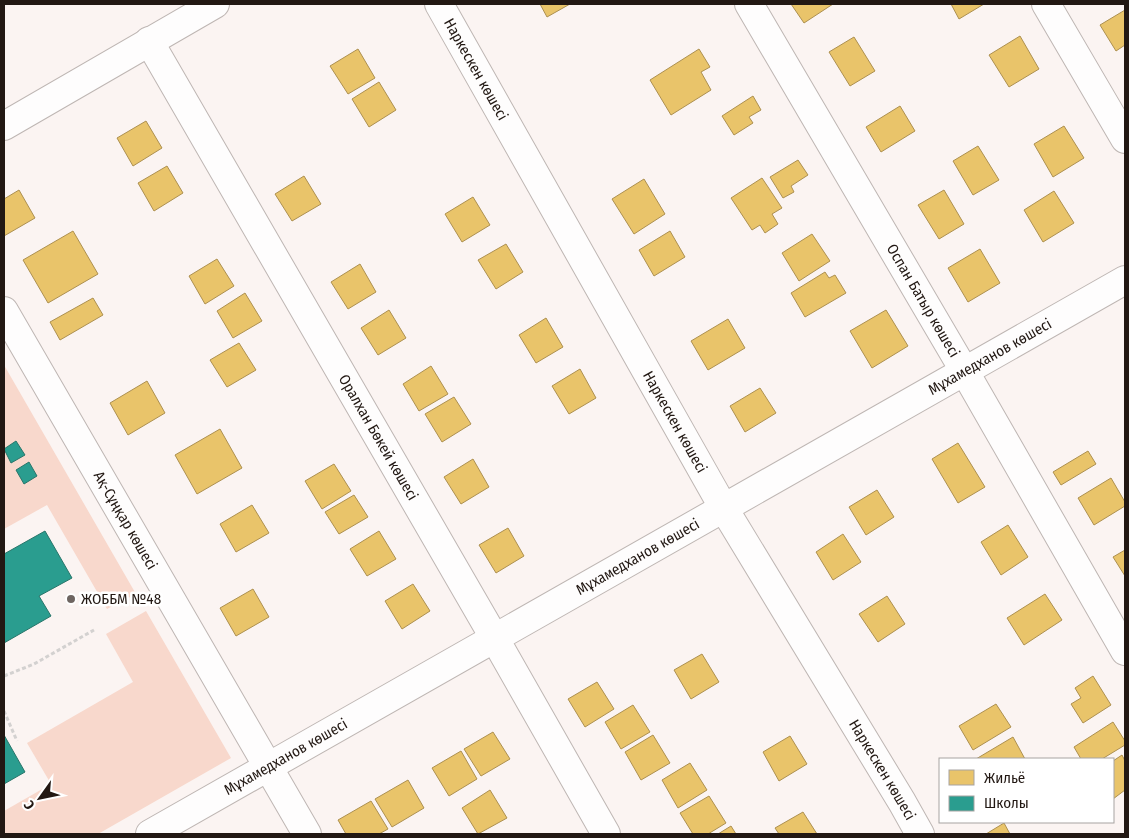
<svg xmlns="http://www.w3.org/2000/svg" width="1129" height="838" font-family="'Fira Sans Condensed',sans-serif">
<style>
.green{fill:#f8d8cc}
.homes{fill:#e9c46a;stroke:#ad9050}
.schools{fill:#2a9d8f;stroke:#28756a}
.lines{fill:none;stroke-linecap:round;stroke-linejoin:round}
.minor-casing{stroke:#beb6b3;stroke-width:30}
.path{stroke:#d3d1d0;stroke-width:3;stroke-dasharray:4 2.5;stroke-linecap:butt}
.minor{stroke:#fefdfd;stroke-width:28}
.poi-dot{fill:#6e6561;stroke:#fff;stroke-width:2}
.labels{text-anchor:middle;stroke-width:5;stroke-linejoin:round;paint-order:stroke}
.street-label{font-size:15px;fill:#221813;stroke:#fff}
.poi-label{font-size:15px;fill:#221813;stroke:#fff;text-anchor:start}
</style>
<rect width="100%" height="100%" fill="#fbf4f2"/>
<g class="green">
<polygon points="4,365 136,594 107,609 47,505 4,529"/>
<polygon points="146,611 231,758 98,834 4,834 4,811 51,784 27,743 133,682 106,634"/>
</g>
<g class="homes">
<polygon points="540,4 570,4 547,17"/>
<polygon points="791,4 833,4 804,23"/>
<polygon points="951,4 984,4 959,19"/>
<polygon points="1125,10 1125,45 1116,51 1100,25"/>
<polygon points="1020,36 1039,69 1009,87 989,55"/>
<polygon points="854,37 875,71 850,86 829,52"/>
<polygon points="358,49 375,78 348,94 330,66"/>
<polygon points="699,49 710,67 701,72 711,90 671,115 650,80"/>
<polygon points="379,82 396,110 369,127 352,99"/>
<polygon points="753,96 761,110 749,117 753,123 734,135 722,116"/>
<polygon points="900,106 915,131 881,152 866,127"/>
<polygon points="146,121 162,148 133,166 117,138"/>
<polygon points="1064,126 1084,158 1053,177 1034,144"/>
<polygon points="978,146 999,180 973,195 953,161"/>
<polygon points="798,160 808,175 791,186 794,192 783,198 770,177"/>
<polygon points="167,166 183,193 154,211 138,183"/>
<polygon points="304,176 321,204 292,221 275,194"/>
<polygon points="762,178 782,208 772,214 778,224 765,233 760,225 752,230 731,198"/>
<polygon points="644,179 665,214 634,234 612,199"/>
<polygon points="19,190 35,218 4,236 4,199"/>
<polygon points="944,190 964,224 939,239 918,205"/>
<polygon points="1054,191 1074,223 1043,242 1024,210"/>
<polygon points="473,197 490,225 462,242 445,214"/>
<polygon points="73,231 98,274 48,303 23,260"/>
<polygon points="670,231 685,257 654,276 639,250"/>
<polygon points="812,234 830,261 799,281 782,253"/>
<polygon points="506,244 523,272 496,289 478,260"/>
<polygon points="980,249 1000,283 968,302 948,268"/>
<polygon points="217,259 234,286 205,304 189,276"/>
<polygon points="360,264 376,292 348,309 331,282"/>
<polygon points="825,272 829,278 835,275 846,293 805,317 791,293"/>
<polygon points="245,293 262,321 233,338 217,311"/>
<polygon points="93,298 103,315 60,340 50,322"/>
<polygon points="389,310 406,338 378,355 361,328"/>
<polygon points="886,310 908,346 872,368 850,331"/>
<polygon points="546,318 563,347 536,363 519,335"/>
<polygon points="728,319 745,348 708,370 691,341"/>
<polygon points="239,343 256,370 227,387 210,360"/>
<polygon points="431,366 448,394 419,411 403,384"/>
<polygon points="580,369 596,398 569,414 552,386"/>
<polygon points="147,381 165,413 128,435 110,403"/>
<polygon points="760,388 776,413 745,432 730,406"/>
<polygon points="454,397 471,424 442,442 425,414"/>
<polygon points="220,429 242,468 197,494 175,455"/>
<polygon points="958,443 985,487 958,503 932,459"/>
<polygon points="1088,451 1096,464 1061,485 1053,472"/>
<polygon points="473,459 489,487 461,504 444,477"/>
<polygon points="334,464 351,491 322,509 305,481"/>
<polygon points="1111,478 1125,502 1125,506 1094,525 1078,498"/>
<polygon points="877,490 894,517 866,535 849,507"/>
<polygon points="354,495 368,517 339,534 325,512"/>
<polygon points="252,505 269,533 236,552 220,524"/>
<polygon points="1008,525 1028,557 1001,575 981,542"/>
<polygon points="508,528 524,556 496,573 479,545"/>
<polygon points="379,531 396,559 367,576 350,549"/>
<polygon points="843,534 861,562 833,580 816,552"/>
<polygon points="1125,550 1125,576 1113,557"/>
<polygon points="413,584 430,611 402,629 385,601"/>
<polygon points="253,589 269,617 236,636 220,608"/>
<polygon points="1045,594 1062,620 1024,645 1007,618"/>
<polygon points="887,596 905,624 878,642 859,614"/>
<polygon points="702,654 719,682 691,699 674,670"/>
<polygon points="1093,676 1111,705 1083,723 1071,704 1081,698 1075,688"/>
<polygon points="597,682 614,709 585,727 568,699"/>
<polygon points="996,704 1011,727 973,750 959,726"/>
<polygon points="633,705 650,732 621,749 605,722"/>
<polygon points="1113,722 1125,741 1125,745 1102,759 1081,759 1074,747"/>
<polygon points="493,732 510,759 481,776 464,749"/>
<polygon points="653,735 670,763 641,780 625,752"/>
<polygon points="790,736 807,764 779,781 763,752"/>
<polygon points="1013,737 1025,759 976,759"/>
<polygon points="461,751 477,779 449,796 432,768"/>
<polygon points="1122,755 1125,761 1125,790 1113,799 1113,761"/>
<polygon points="690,763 707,790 678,808 662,780"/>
<polygon points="408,780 424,808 392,827 375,799"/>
<polygon points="490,790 507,818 478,834 462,808"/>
<polygon points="709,796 726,823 708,834 693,834 680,813"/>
<polygon points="371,801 388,829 379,834 346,834 338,820"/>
<polygon points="803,812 817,834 779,834 775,828"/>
<polygon points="1004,823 1010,834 986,834"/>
<polygon points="731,826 736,834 718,834"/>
</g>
<g class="schools">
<polygon points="16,441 25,455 11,463 4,449"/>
<polygon points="29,462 37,476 24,484 16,470"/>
<polygon points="45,531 72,578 39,596 51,616 4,643 4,554"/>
<polygon points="4,735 25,772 4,784"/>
</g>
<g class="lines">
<g class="minor-casing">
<g id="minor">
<path id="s1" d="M439 4 723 507 902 802 920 834"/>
<path id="s2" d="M749 4 965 372 1125 651"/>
<polyline points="1046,4 1125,139"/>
<path id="s3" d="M149 41 495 639 606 834"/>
<polyline points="4,126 215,4"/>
<path id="s4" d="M4 311 307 834"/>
<path id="s5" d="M150 834 1125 280"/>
</g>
</g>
<g class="path">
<polyline points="4,676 34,664 94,630"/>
<polyline points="4,711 17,741"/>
</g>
<use href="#minor" class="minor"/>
</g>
<circle class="poi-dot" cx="71" cy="599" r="5"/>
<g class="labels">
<g class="street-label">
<text dy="5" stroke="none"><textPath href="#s1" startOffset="75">Наркескен көшесі</textPath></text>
<text dy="5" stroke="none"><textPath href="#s2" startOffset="344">Оспан Батыр көшесі</textPath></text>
<text dy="5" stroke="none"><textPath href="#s5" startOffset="966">Мұхамедханов көшесі</textPath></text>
<text dy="5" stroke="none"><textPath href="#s1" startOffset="480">Наркескен көшесі</textPath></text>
<text dy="5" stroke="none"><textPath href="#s3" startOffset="458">Оралхан Бөкей көшесі</textPath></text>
<text dy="5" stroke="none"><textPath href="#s4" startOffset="242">Ақ-Сұңқар көшесі</textPath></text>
<text dy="5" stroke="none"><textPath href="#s5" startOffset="561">Мұхамедханов көшесі</textPath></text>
<text dy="5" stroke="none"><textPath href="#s5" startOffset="156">Мұхамедханов көшесі</textPath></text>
<text dy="5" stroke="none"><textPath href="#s1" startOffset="885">Наркескен көшесі</textPath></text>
</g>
<g class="poi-label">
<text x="81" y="604">ЖОББМ №48</text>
</g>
</g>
<rect width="1129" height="838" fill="none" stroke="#221813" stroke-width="10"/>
<rect x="939" y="758" width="175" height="65" fill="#ffffff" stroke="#a7a3a1"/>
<rect x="949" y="770" width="25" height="15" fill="#e9c46a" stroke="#a7a3a1"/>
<text x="984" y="783" font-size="15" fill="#221813">Жильё</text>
<rect x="949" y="796" width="25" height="15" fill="#2a9d8f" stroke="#a7a3a1"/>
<text x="984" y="808" font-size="15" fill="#221813">Школы</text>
<g transform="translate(40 798) rotate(237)" stroke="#ffffff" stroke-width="4" paint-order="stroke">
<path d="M0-4L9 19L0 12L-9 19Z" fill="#221813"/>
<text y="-8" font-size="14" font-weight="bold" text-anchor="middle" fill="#221813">С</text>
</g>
</svg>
